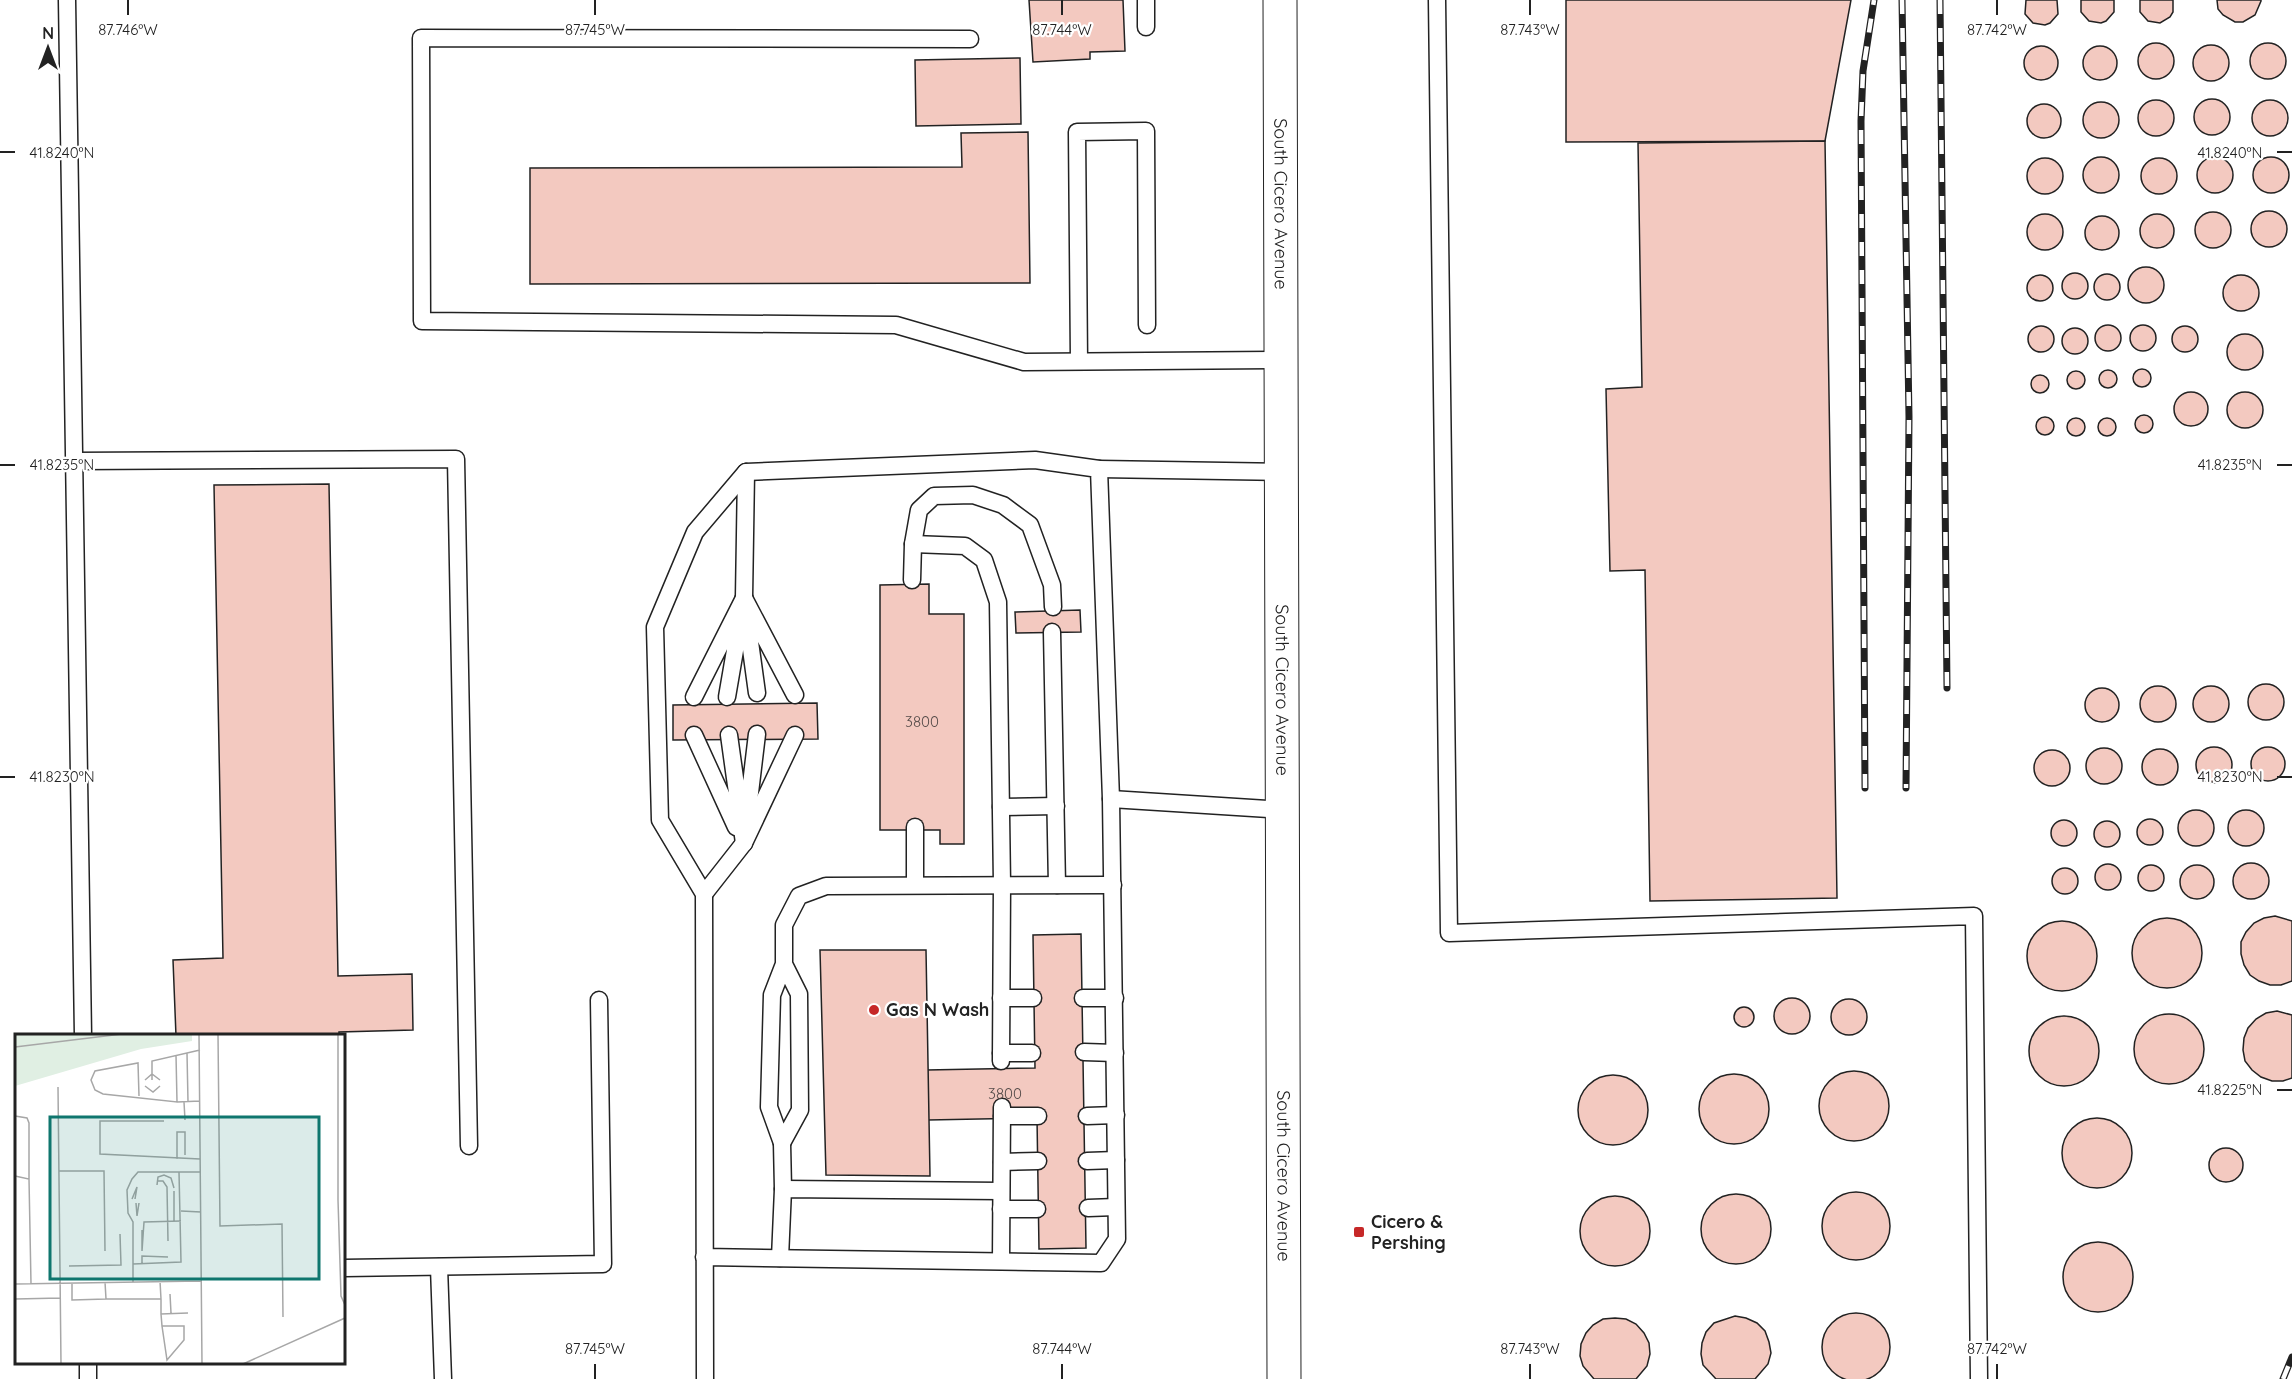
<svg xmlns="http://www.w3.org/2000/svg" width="2292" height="1379" font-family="Quicksand,sans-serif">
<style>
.building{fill:#f3c9c0;stroke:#222;stroke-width:1.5}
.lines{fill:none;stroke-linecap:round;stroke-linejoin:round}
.lane-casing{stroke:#222;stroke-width:19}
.primary-casing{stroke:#222;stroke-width:35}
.lane{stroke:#fff;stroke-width:16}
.primary{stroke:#fff;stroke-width:33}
.rail-casing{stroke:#222;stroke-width:7}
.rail{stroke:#fff;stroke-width:4.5;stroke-dasharray:14;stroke-linecap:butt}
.ticks{fill:none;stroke:#222;stroke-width:2}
.poi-dot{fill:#c62828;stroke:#fff;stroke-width:2}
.labels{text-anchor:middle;stroke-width:4.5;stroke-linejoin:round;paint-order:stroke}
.number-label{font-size:15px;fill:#564c4a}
.street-label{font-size:18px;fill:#222;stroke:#fff}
.poi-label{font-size:18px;font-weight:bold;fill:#222;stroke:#fff;text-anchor:start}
.inset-road{fill:none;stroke:#a7a7a7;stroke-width:1.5}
.view{fill:#0f766e;fill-opacity:0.15;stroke:#0f766e;stroke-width:3}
.inset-edge{fill:none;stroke:#222;stroke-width:3}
.ticks-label{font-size:15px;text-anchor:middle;fill:#222;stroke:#fff;stroke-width:4.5;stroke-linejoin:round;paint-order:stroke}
</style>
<rect width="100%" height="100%" fill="#fff"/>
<g class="building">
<polygon points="1029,0 1123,0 1125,51 1090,52 1090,59 1033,62"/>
<polygon points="1566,0 1851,0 1825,141 1566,142"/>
<polygon points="2026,0 2057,0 2058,14 2050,23 2045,25 2033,23 2025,14"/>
<polygon points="2081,0 2114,0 2114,12 2106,21 2101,23 2089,21 2081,12"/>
<polygon points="2140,0 2173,0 2173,12 2170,17 2160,23 2148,21 2140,12"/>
<polygon points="2217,0 2261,0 2261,1 2255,15 2243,22 2235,22 2223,15 2218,9"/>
<circle cx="2156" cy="61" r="18"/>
<circle cx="2268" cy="61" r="18"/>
<circle cx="2211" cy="63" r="18"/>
<circle cx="2100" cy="63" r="17"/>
<circle cx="2041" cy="63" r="17"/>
<polygon points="1020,58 1021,124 916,126 915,60"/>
<circle cx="2212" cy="117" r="18"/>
<circle cx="2270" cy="118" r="18"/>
<circle cx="2156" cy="118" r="18"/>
<circle cx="2101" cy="120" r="18"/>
<circle cx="2044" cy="121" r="17"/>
<polygon points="1028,132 1030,283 530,284 530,168 962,167 961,133"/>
<polygon points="1825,141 1837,898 1650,901 1645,570 1610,571 1606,389 1642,387 1638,143"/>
<circle cx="2215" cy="175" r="18"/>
<circle cx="2271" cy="175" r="18"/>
<circle cx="2101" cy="175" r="18"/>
<circle cx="2159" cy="176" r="18"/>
<circle cx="2045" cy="176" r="18"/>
<circle cx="2269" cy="229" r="18"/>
<circle cx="2213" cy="230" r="18"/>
<circle cx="2157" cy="231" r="17"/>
<circle cx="2045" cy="232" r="18"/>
<circle cx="2102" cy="233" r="17"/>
<circle cx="2146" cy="285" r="18"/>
<circle cx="2075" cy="286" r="13"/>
<circle cx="2107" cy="287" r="13"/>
<circle cx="2040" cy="288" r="13"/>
<circle cx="2241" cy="293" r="18"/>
<circle cx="2143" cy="338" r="13"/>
<circle cx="2108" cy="338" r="13"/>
<circle cx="2185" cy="339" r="13"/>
<circle cx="2041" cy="339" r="13"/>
<circle cx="2075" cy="341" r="13"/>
<circle cx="2245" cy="352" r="18"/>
<circle cx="2142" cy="378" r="9"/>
<circle cx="2108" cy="379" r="9"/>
<circle cx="2076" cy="380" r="9"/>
<circle cx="2040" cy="384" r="9"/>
<circle cx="2191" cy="409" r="17"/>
<circle cx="2245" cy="410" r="18"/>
<circle cx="2144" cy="424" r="9"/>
<circle cx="2045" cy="426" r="9"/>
<circle cx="2107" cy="427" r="9"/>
<circle cx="2076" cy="427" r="9"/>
<polygon points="329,484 338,976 412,974 413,1030 339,1032 339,1036 176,1036 173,960 223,958 214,485"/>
<polygon points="929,584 929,614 964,614 964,844 940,844 940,830 880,830 880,585"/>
<polygon points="1080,610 1081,632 1016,633 1015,612"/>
<circle cx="2266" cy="702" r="18"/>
<circle cx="2158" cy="704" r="18"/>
<circle cx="2211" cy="704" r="18"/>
<circle cx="2102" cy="705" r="17"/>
<polygon points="817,703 818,739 673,740 673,705"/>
<circle cx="2268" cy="764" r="17"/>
<circle cx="2214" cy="765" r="18"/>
<circle cx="2104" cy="766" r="18"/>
<circle cx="2160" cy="767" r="18"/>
<circle cx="2052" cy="768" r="18"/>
<circle cx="2246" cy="828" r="18"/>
<circle cx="2196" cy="828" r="18"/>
<circle cx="2150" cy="832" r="13"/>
<circle cx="2064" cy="833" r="13"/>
<circle cx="2107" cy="834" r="13"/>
<circle cx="2251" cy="881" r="18"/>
<circle cx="2108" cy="877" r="13"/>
<circle cx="2197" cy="882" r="17"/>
<circle cx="2151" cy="878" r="13"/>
<circle cx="2065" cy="881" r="13"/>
<polygon points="2275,916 2292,921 2292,981 2281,985 2270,985 2259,981 2250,975 2244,965 2241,954 2241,942 2246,932 2254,923 2264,918"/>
<circle cx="2167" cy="953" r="35"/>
<circle cx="2062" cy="956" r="35"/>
<polygon points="1081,934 1086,1248 1039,1249 1037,1118 928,1120 927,1070 1035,1068 1033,935"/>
<polygon points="820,950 926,950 930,1176 826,1175"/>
<circle cx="1792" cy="1016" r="18"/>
<circle cx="1849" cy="1017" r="18"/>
<circle cx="1744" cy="1017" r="10"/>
<polygon points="2277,1011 2292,1015 2292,1078 2283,1081 2272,1081 2261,1077 2252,1070 2245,1061 2243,1050 2244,1038 2248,1028 2256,1019 2266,1013"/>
<circle cx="2169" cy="1049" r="35"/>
<circle cx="2064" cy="1051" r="35"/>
<circle cx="1854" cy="1106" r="35"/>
<circle cx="1734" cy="1109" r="35"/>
<circle cx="1613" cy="1110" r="35"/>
<circle cx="2097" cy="1153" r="35"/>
<circle cx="2226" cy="1165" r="17"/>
<circle cx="1856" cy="1226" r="34"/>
<circle cx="1736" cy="1229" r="35"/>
<circle cx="1615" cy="1231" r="35"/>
<circle cx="2098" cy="1277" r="35"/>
<circle cx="1856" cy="1347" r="34"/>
<polygon points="1735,1316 1746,1318 1757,1323 1765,1331 1769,1342 1771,1353 1768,1364 1755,1379 1716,1379 1703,1365 1701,1354 1702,1343 1706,1332 1714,1323"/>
<polygon points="1615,1318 1626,1319 1636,1324 1644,1333 1649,1343 1650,1354 1647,1366 1636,1379 1594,1379 1583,1366 1580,1356 1581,1344 1586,1333 1593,1325 1603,1319"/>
</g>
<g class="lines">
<g class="lane-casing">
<g id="lane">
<polyline points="67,0 83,1036"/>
<polyline points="1146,0 1146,27"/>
<polyline points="1437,0 1449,933 1974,916 1979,1379"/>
<polyline points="970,39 421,38 422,321 896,325 1024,362 1281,360"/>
<polyline points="1079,361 1077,132 1146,131 1147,325"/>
<polyline points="74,461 456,459 469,1146"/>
<polyline points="1099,469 1281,472"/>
<polyline points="913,544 965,546 984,560 998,602 1002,884 1001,1061"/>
<polyline points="912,580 913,544 919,510 934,496 973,495 1003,505 1030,525 1052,585 1053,607"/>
<polyline points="744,598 746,472"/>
<polyline points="1052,632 1057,885"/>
<polyline points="757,693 744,598 795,695"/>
<polyline points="694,697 744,598 727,697"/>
<polyline points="694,735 736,827"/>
<polyline points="729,735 744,843 757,734"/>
<polyline points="1111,799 1283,810"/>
<polyline points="1001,807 1056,806"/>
<polyline points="915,827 915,885"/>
<polyline points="704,894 744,843 795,735"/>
<polyline points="784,964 799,994 800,1110 782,1143 769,1107 772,995 784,964 784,925 799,896 826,886 1113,885"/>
<polyline points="1001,998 1033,998"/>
<polyline points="1083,998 1115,998"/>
<polyline points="1084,1052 1115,1053"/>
<polyline points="1001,1053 1032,1053"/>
<polyline points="1002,1116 1038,1116"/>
<polyline points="1087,1116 1116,1115"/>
<polyline points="782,1143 783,1189"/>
<polyline points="1087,1161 1116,1160"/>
<polyline points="1002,1162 1038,1161"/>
<polyline points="1088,1208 1116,1207"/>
<polyline points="1001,1209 1037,1209"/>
<polyline points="704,1257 1101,1263 1117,1239 1111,799 1099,469 1035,460 746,472 695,532 655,627 660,820 704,894 705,1379"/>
<polyline points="780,1258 783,1189 1001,1191"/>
<polyline points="1001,1261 1002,1107"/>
<polyline points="439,1267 443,1379"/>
<polyline points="344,1268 603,1264 599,1000"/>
<polyline points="88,1362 88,1379"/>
</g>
</g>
<g class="primary-casing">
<g id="primary">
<path id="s1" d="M1280 0 1284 1379"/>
</g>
</g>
<use href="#lane" class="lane"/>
<use href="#primary" class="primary"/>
<g class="rail-casing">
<g id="rail">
<polyline points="1902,0 1909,417 1906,788"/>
<polyline points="1940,0 1947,688"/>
<polyline points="1865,788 1861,121 1863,71 1874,0"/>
<polyline points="2283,1379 2292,1357"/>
</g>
</g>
<use href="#rail" class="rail"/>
</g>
<path class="ticks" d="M128 0V15M595 0V15M1062 0V15M1530 0V15M1997 0V15M0 152H15M2277 152H2292M0 465H15M2277 465H2292M0 777H15M2277 777H2292M2277 1090H2292M595 1364V1379M1062 1364V1379M1530 1364V1379M1997 1364V1379"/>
<g class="poi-dot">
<circle cx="874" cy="1010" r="6"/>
<rect x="1353" y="1226" width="12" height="12" rx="3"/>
</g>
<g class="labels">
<g class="number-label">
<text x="922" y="727">3800</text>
<text x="1005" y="1099">3800</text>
</g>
<g class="street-label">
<text dy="6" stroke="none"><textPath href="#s1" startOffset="204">South Cicero Avenue</textPath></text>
<text dy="6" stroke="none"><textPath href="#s1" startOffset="690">South Cicero Avenue</textPath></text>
<text dy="6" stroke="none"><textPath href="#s1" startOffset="1176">South Cicero Avenue</textPath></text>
</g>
<g class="poi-label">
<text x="886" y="1016">Gas N Wash</text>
<text x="1371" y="1228">Cicero &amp;<tspan x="1371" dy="21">Pershing</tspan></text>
</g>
</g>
<g transform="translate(15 1034)">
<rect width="330" height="330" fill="#fff"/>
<path d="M0 0H177V7L126 15 0 52Z" fill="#e0efe3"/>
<path class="inset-road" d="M184 0 187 330M203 0 205 192 267 190 268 283M323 0V166L326 262 330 271M0 13 107 0M172 19 173 68M130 46 137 40 145 46M137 46V27L185 16M130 52 138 58 145 52M43 53 46 330M124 62 123 29 80 37 76 46 80 56 88 60 162 68 161 21M162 68 185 67M169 68 170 86M0 82 12 84 14 89V145M149 87H85V120L185 125M162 125V98H170V121M44 137H89L90 217M164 138H185M0 142 14 145 16 250M142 147H148L152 153 153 207M142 151 143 143 149 141 156 144 159 154M159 157V187M117 165 122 153 120 165M121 169 122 182 124 169M166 177 186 178M127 196V217L129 188 166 187M118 230 166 228 164 138H123L117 145 112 156 113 179 118 188V248M127 230V222L153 223M54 232 106 231 105 200M57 249V266L91 265 90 248M0 250 186 247M155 260 156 279M0 265 46 264M91 265H146L145 247M146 265V280L173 279M0 273V330M146 280 147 292H169V306L152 326 147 292M228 330 330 284"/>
<path class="view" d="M35 83H304V245H35Z"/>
<rect width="330" height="330" class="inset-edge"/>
</g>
<g class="ticks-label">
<text x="128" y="35">87.746°W</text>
<text x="595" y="35">87.745°W</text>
<text x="1062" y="35">87.744°W</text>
<text x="1530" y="35">87.743°W</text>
<text x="1997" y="35">87.742°W</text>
<text x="62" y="158">41.8240°N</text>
<text x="2230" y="158">41.8240°N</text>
<text x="62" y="470">41.8235°N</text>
<text x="2230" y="470">41.8235°N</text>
<text x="62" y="782">41.8230°N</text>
<text x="2230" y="782">41.8230°N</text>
<text x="2230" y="1095">41.8225°N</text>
<text x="595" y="1354">87.745°W</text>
<text x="1062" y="1354">87.744°W</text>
<text x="1530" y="1354">87.743°W</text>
<text x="1997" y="1354">87.742°W</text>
</g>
<g transform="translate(48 48)" stroke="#ffffff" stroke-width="4.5" paint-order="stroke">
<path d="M0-4.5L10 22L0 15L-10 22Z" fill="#222222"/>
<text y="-9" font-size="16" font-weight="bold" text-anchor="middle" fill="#222222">N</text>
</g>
</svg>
